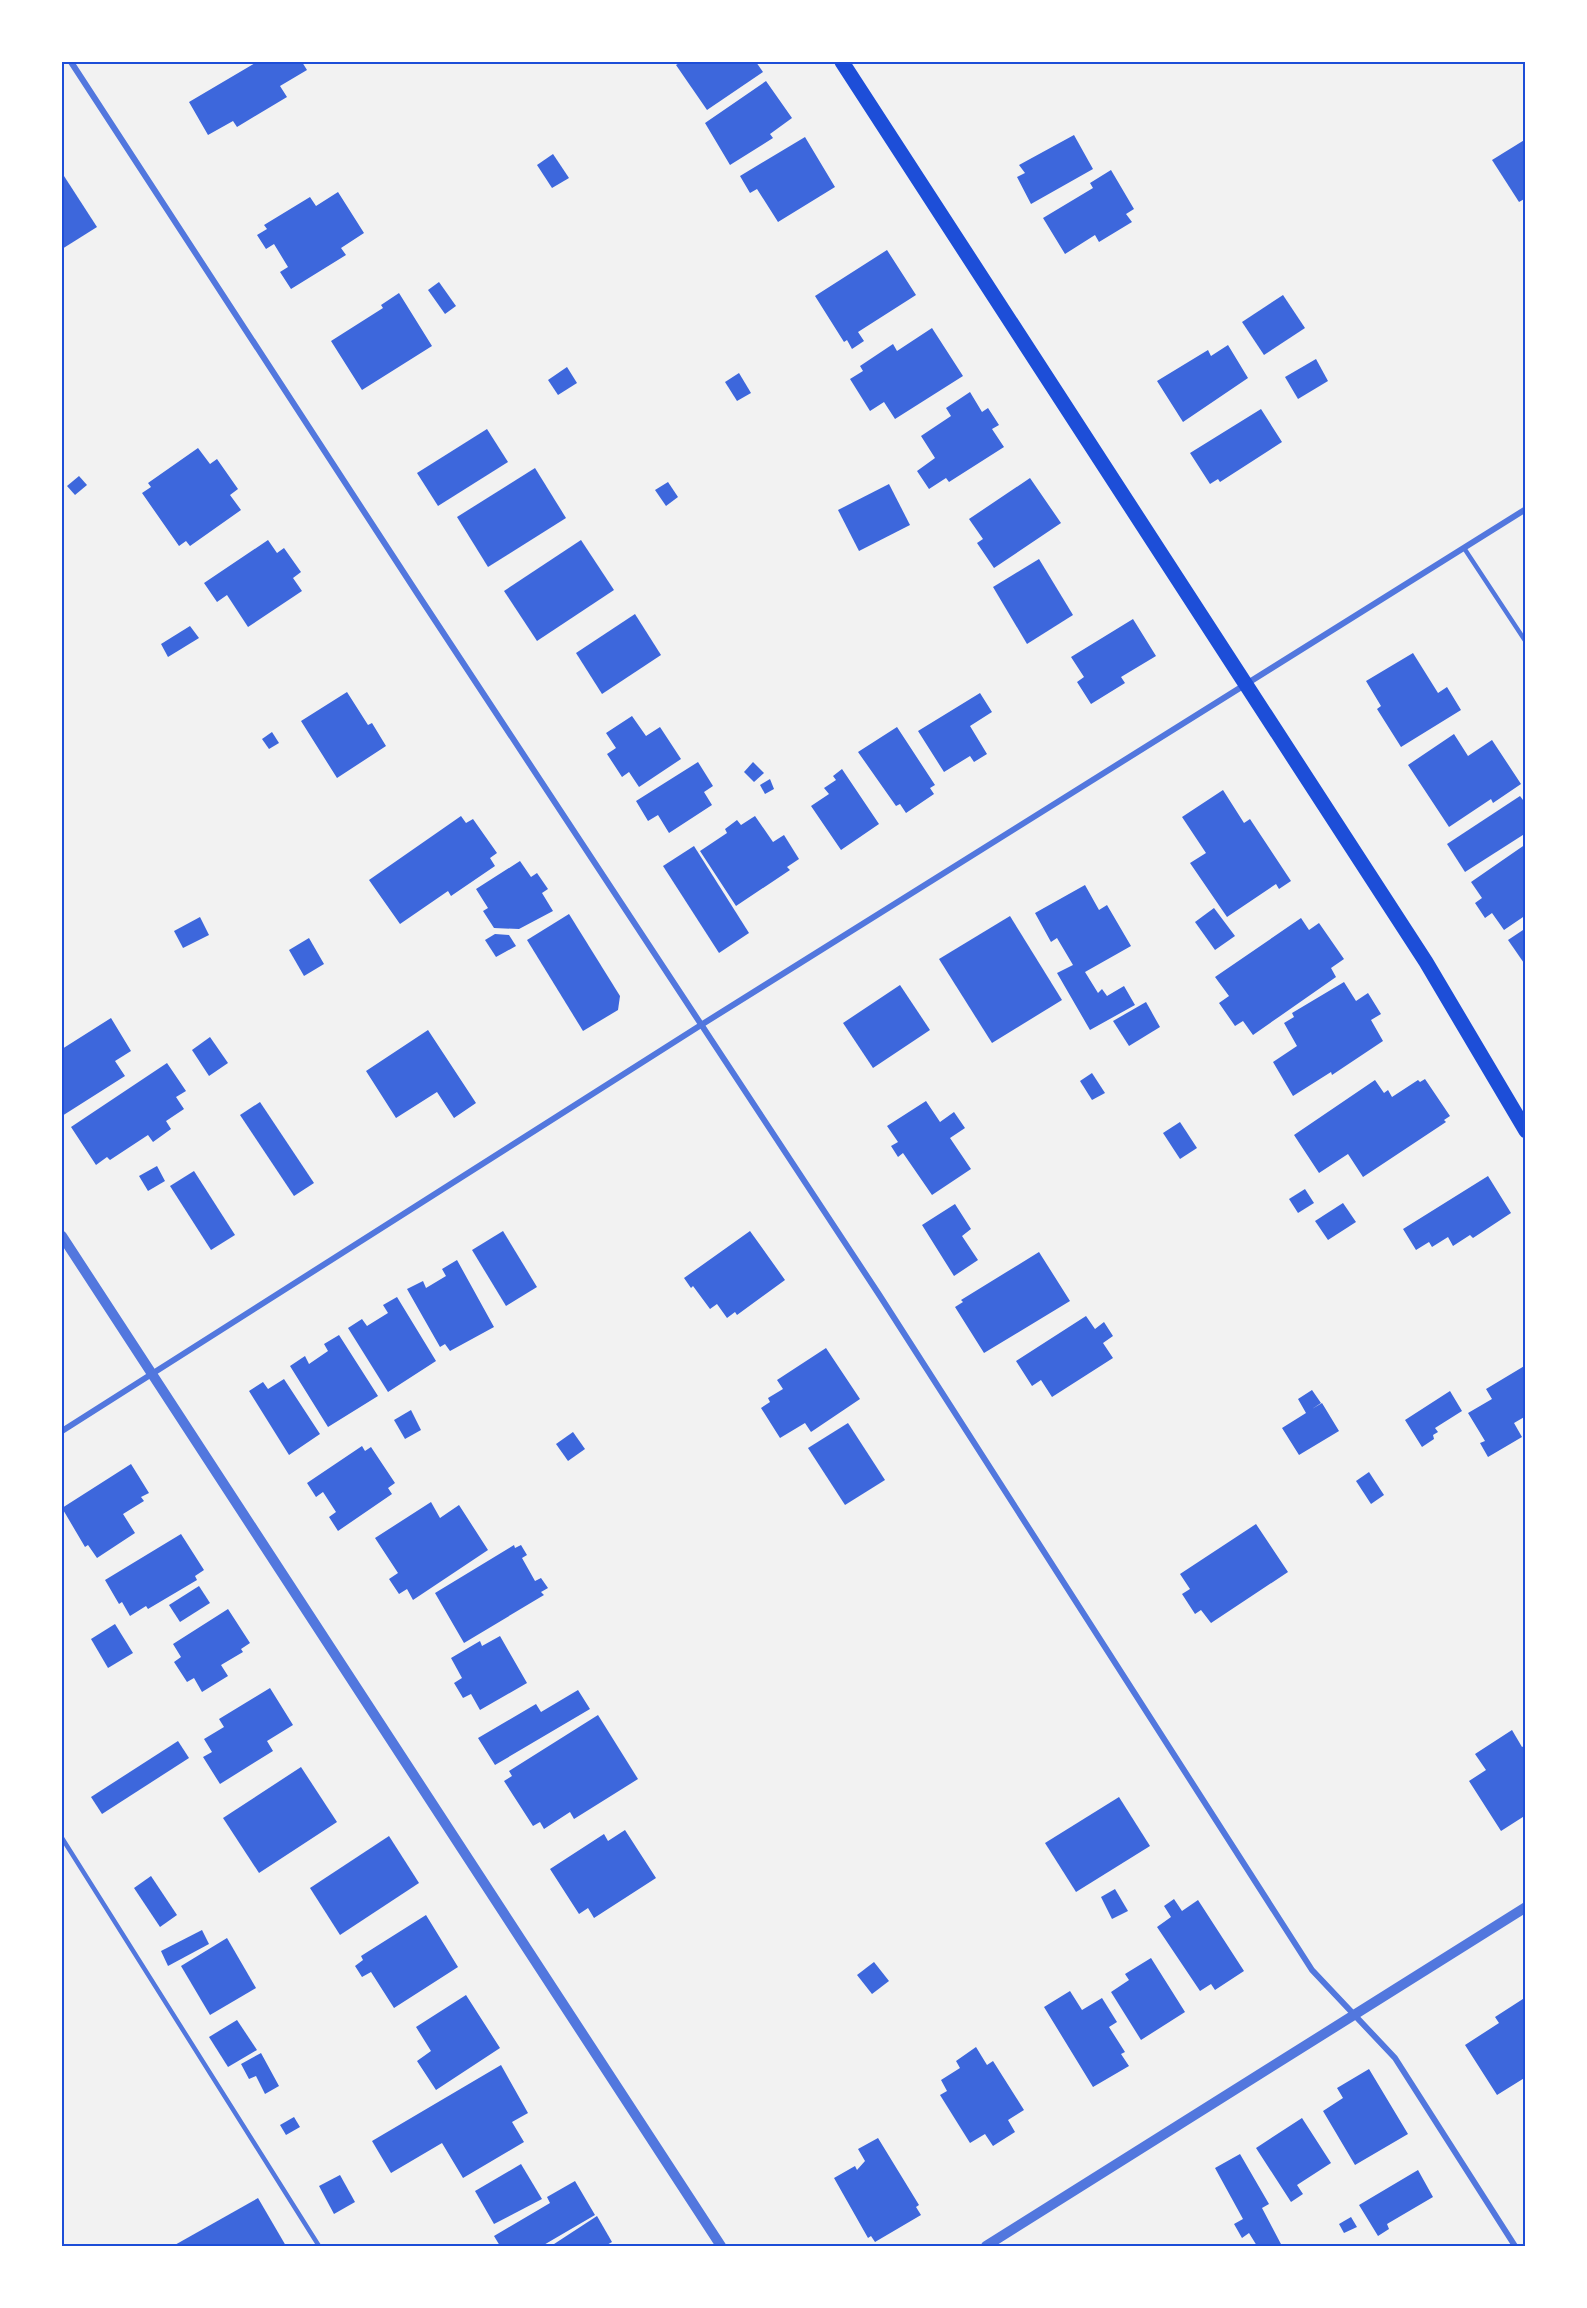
<svg xmlns="http://www.w3.org/2000/svg" width="1587" height="2308" font-family="Lora,serif">
<style>
.building{fill:#3d67dc}
.lines{fill:none;stroke-linecap:round;stroke-linejoin:round}
.service{stroke:#5277de;stroke-width:4.5}
.minor{stroke:#5277de;stroke-width:6}
.tertiary{stroke:#5277de;stroke-width:10}
.primary{stroke:#1d4ed8;stroke-width:15}
.neatline{fill:none;stroke:#1d4ed8;stroke-width:2}
</style>
<rect width="100%" height="100%" fill="#f2f2f2"/>
<g class="building">
<polygon points="257,62 302,62 307,70 280,86 287,97 237,127 233,121 208,135 189,102"/>
<polygon points="681,62 756,62 763,72 707,110 676,65"/>
<polygon points="766,81 792,118 770,134 773,138 730,165 705,123"/>
<polygon points="1074,135 1093,169 1031,204 1017,177 1025,173 1019,165"/>
<polygon points="805,137 835,187 778,222 757,189 750,193 740,176"/>
<polygon points="1526,139 1526,198 1519,202 1492,160"/>
<polygon points="553,154 569,178 552,188 537,165"/>
<polygon points="1111,170 1134,209 1126,214 1132,222 1099,242 1095,235 1065,254 1043,218 1093,188 1090,183"/>
<polygon points="64,176 97,227 62,249 62,178"/>
<polygon points="338,192 364,233 341,248 346,255 291,289 280,272 288,267 274,244 266,249 257,235 267,229 264,225 310,197 316,206"/>
<polygon points="887,250 916,295 858,332 864,341 852,349 847,340 844,342 815,296"/>
<polygon points="439,282 456,306 445,314 428,290"/>
<polygon points="399,293 432,346 362,390 331,341 383,308 381,305"/>
<polygon points="1283,295 1305,328 1264,355 1242,322"/>
<polygon points="932,328 963,376 895,419 884,402 870,411 850,379 863,371 860,366 893,344 897,351"/>
<polygon points="1228,345 1248,378 1183,422 1157,381 1208,350 1211,356"/>
<polygon points="1316,359 1328,381 1298,399 1285,377"/>
<polygon points="567,367 577,383 558,395 548,380"/>
<polygon points="739,373 751,393 737,401 725,382"/>
<polygon points="970,392 982,412 988,408 999,425 992,429 1004,447 949,482 946,478 929,489 917,471 935,458 921,436 951,416 946,408"/>
<polygon points="1261,409 1282,442 1220,482 1218,479 1210,484 1190,453"/>
<polygon points="487,429 508,462 438,506 417,473"/>
<polygon points="198,448 210,464 217,459 238,489 230,495 241,510 190,546 186,541 179,546 142,493 151,487 148,483"/>
<polygon points="535,468 566,518 488,567 457,517"/>
<polygon points="79,476 87,485 75,495 67,486"/>
<polygon points="1030,478 1061,523 994,568 977,543 983,539 969,519"/>
<polygon points="668,482 678,497 666,506 655,490"/>
<polygon points="889,484 910,525 859,551 838,510"/>
<polygon points="268,540 277,553 284,548 301,572 293,578 302,591 248,627 227,595 217,602 204,583"/>
<polygon points="581,540 614,590 537,641 504,591"/>
<polygon points="1039,559 1073,615 1027,644 993,587"/>
<polygon points="635,614 661,655 602,694 576,653"/>
<polygon points="1133,619 1156,656 1121,677 1125,683 1091,704 1077,682 1084,677 1071,657"/>
<polygon points="190,626 199,638 168,657 161,644"/>
<polygon points="1413,653 1438,693 1447,687 1461,710 1401,747 1377,709 1381,706 1366,681"/>
<polygon points="347,692 368,725 372,723 386,746 337,778 301,721"/>
<polygon points="980,693 992,712 970,726 987,754 974,762 970,756 944,772 918,731"/>
<polygon points="632,716 646,736 660,727 681,759 639,787 629,772 622,777 607,754 616,748 606,733"/>
<polygon points="897,727 935,785 930,788 934,794 906,813 900,804 896,806 858,752"/>
<polygon points="272,732 279,743 269,749 262,739"/>
<polygon points="1454,734 1468,756 1492,740 1521,784 1493,803 1491,799 1449,827 1408,765"/>
<polygon points="698,762 713,786 704,792 712,805 669,833 658,815 648,821 636,801"/>
<polygon points="753,762 764,773 754,782 744,772"/>
<polygon points="842,769 879,824 841,850 811,806 829,794 824,788 836,780 833,776"/>
<polygon points="770,779 774,789 765,794 760,785"/>
<polygon points="1223,790 1244,823 1250,819 1291,881 1279,889 1276,884 1227,917 1190,863 1206,853 1182,817"/>
<polygon points="1520,796 1526,804 1526,833 1465,872 1447,844"/>
<polygon points="461,816 466,823 473,819 497,853 490,858 495,866 451,896 448,891 400,924 369,880"/>
<polygon points="755,816 773,842 784,835 799,859 787,867 790,870 736,906 700,851 727,833 725,829 737,820 741,825"/>
<polygon points="1526,844 1526,915 1504,930 1492,913 1485,918 1475,903 1482,898 1471,882"/>
<polygon points="694,846 749,933 719,953 663,866"/>
<polygon points="520,861 531,877 537,873 548,889 542,893 553,911 519,929 494,928 483,911 488,908 476,889"/>
<polygon points="1085,885 1099,910 1107,905 1131,946 1085,972 1098,993 1102,989 1107,996 1124,986 1135,1005 1090,1030 1057,973 1073,965 1057,938 1051,942 1035,913"/>
<polygon points="1214,908 1235,936 1215,950 1195,922"/>
<polygon points="569,914 620,996 618,1010 583,1031 527,940"/>
<polygon points="1010,916 1062,1000 992,1043 939,959"/>
<polygon points="200,917 209,935 183,948 174,931"/>
<polygon points="1301,918 1309,930 1319,923 1344,959 1331,968 1336,977 1253,1035 1243,1021 1235,1026 1219,1003 1229,996 1215,977"/>
<polygon points="1526,928 1526,966 1508,940"/>
<polygon points="495,934 509,935 516,946 496,957 485,940"/>
<polygon points="309,938 324,964 304,976 289,950"/>
<polygon points="1344,982 1356,1001 1368,993 1381,1014 1371,1020 1383,1041 1332,1075 1331,1072 1293,1096 1273,1062 1297,1046 1284,1023 1294,1017 1292,1013"/>
<polygon points="900,985 930,1030 873,1068 843,1023"/>
<polygon points="1146,1002 1160,1027 1129,1046 1113,1021"/>
<polygon points="111,1018 131,1051 115,1061 125,1076 62,1116 62,1049"/>
<polygon points="428,1030 476,1103 454,1118 437,1092 396,1118 366,1071"/>
<polygon points="210,1037 228,1063 209,1076 192,1050"/>
<polygon points="167,1063 186,1091 176,1097 184,1109 166,1121 171,1129 153,1142 148,1135 110,1160 107,1157 96,1165 71,1127"/>
<polygon points="1092,1073 1105,1093 1092,1100 1080,1081"/>
<polygon points="1425,1079 1450,1116 1444,1120 1446,1122 1363,1177 1348,1154 1319,1173 1294,1135 1375,1080 1384,1093 1388,1090 1392,1097 1418,1080 1420,1082"/>
<polygon points="926,1101 940,1122 954,1112 965,1128 950,1138 971,1169 932,1195 903,1153 898,1157 891,1146 898,1142 887,1126"/>
<polygon points="260,1102 314,1183 294,1196 240,1115"/>
<polygon points="1180,1122 1197,1148 1180,1159 1163,1133"/>
<polygon points="157,1166 165,1181 148,1191 139,1176"/>
<polygon points="194,1171 235,1235 211,1250 170,1186"/>
<polygon points="1488,1176 1511,1213 1473,1238 1470,1235 1453,1246 1448,1237 1432,1247 1429,1242 1416,1250 1403,1229"/>
<polygon points="1305,1189 1314,1203 1298,1213 1289,1199"/>
<polygon points="1343,1203 1356,1222 1328,1240 1315,1221"/>
<polygon points="955,1204 971,1229 962,1236 978,1260 954,1276 922,1225"/>
<polygon points="503,1231 537,1287 506,1306 472,1250"/>
<polygon points="750,1231 785,1280 737,1315 735,1312 727,1318 717,1304 710,1309 693,1286 691,1288 684,1278"/>
<polygon points="1039,1252 1070,1301 984,1353 955,1307 963,1302 961,1300"/>
<polygon points="457,1260 494,1327 450,1351 445,1344 440,1347 407,1289 423,1281 426,1288 446,1276 442,1269"/>
<polygon points="397,1297 436,1361 388,1392 348,1328 362,1319 367,1326 388,1313 383,1305"/>
<polygon points="1086,1316 1095,1329 1104,1322 1113,1336 1103,1343 1113,1358 1052,1397 1041,1380 1032,1386 1016,1361"/>
<polygon points="339,1335 378,1396 328,1427 290,1366 305,1356 309,1364 328,1351 324,1344"/>
<polygon points="826,1348 860,1399 811,1432 805,1423 780,1438 761,1408 770,1402 768,1398 783,1389 777,1380"/>
<polygon points="1526,1365 1526,1416 1514,1423 1522,1437 1488,1457 1480,1443 1485,1441 1468,1413 1492,1399 1486,1389"/>
<polygon points="284,1379 320,1434 289,1455 249,1391 263,1382 268,1389"/>
<polygon points="1312,1390 1321,1403 1312,1409 1322,1403 1339,1431 1299,1455 1282,1428 1306,1413 1298,1399"/>
<polygon points="1450,1391 1462,1411 1435,1428 1438,1432 1433,1435 1434,1439 1422,1447 1405,1420"/>
<polygon points="411,1410 421,1430 405,1439 394,1420"/>
<polygon points="848,1423 885,1480 845,1505 808,1448"/>
<polygon points="573,1432 585,1449 568,1461 556,1444"/>
<polygon points="362,1446 365,1451 371,1447 395,1483 388,1488 392,1494 338,1531 329,1517 336,1512 323,1492 316,1497 307,1483"/>
<polygon points="131,1464 149,1493 141,1497 144,1501 123,1514 135,1533 97,1558 88,1545 85,1547 62,1508"/>
<polygon points="1369,1472 1384,1495 1371,1504 1356,1481"/>
<polygon points="431,1502 440,1518 459,1505 488,1550 413,1600 407,1589 399,1594 389,1579 398,1573 375,1538"/>
<polygon points="1256,1524 1288,1572 1211,1623 1201,1610 1195,1614 1182,1594 1190,1589 1180,1574"/>
<polygon points="181,1534 204,1570 195,1576 197,1580 148,1609 146,1606 130,1616 122,1602 119,1604 105,1580"/>
<polygon points="514,1545 515,1548 521,1545 527,1555 522,1558 535,1581 541,1578 548,1588 541,1592 544,1595 464,1643 435,1593"/>
<polygon points="199,1586 210,1603 180,1622 169,1605"/>
<polygon points="228,1609 250,1643 241,1649 243,1652 221,1665 228,1676 202,1692 194,1678 187,1682 174,1662 181,1657 173,1644"/>
<polygon points="115,1624 133,1653 108,1668 91,1639"/>
<polygon points="500,1636 527,1683 480,1710 471,1694 463,1698 454,1683 462,1678 451,1658 480,1641 482,1646"/>
<polygon points="270,1688 293,1725 267,1741 273,1751 220,1784 203,1757 212,1752 204,1739 224,1727 219,1719"/>
<polygon points="578,1690 590,1709 495,1765 478,1738 536,1704 541,1712"/>
<polygon points="598,1715 638,1779 574,1819 570,1812 544,1829 540,1822 533,1826 504,1781 512,1776 509,1771"/>
<polygon points="1512,1730 1522,1747 1526,1745 1526,1815 1501,1831 1469,1781 1486,1770 1475,1754"/>
<polygon points="178,1741 189,1758 102,1814 91,1797"/>
<polygon points="301,1767 337,1822 259,1873 223,1818"/>
<polygon points="1119,1797 1150,1846 1076,1892 1045,1843"/>
<polygon points="625,1830 656,1878 594,1918 588,1908 579,1914 550,1869 604,1834 608,1841"/>
<polygon points="389,1836 419,1883 340,1935 310,1888"/>
<polygon points="151,1876 177,1915 160,1927 134,1888"/>
<polygon points="1115,1889 1128,1911 1112,1919 1101,1897"/>
<polygon points="1174,1899 1182,1911 1198,1900 1244,1971 1215,1990 1211,1984 1200,1991 1157,1927 1171,1917 1164,1906"/>
<polygon points="426,1915 458,1967 394,2008 371,1972 362,1977 355,1966 363,1960 361,1956"/>
<polygon points="202,1930 209,1944 168,1966 161,1951"/>
<polygon points="227,1938 256,1988 210,2015 181,1966"/>
<polygon points="1151,1958 1185,2012 1141,2040 1111,1992 1129,1980 1125,1974"/>
<polygon points="874,1962 889,1981 872,1994 857,1975"/>
<polygon points="1070,1991 1082,2010 1102,1998 1117,2022 1109,2027 1125,2052 1121,2054 1129,2066 1093,2087 1044,2007"/>
<polygon points="466,1995 500,2048 436,2090 417,2061 431,2051 416,2027"/>
<polygon points="1526,1997 1526,2077 1497,2095 1465,2045 1499,2023 1495,2017"/>
<polygon points="237,2020 257,2050 228,2067 209,2037"/>
<polygon points="976,2047 987,2065 993,2061 1024,2110 1008,2120 1015,2132 993,2146 985,2134 970,2143 940,2095 947,2091 941,2080 960,2068 956,2061"/>
<polygon points="261,2053 279,2086 265,2094 256,2076 249,2079 241,2064"/>
<polygon points="501,2065 528,2113 512,2122 524,2142 463,2178 442,2143 391,2173 372,2141"/>
<polygon points="1369,2069 1408,2134 1355,2165 1323,2111 1343,2098 1337,2088"/>
<polygon points="294,2117 300,2127 286,2135 280,2125"/>
<polygon points="1302,2118 1331,2163 1297,2185 1303,2194 1291,2202 1256,2148"/>
<polygon points="878,2138 919,2205 916,2207 921,2215 875,2242 871,2236 868,2238 834,2178 855,2166 857,2170 865,2161 858,2149"/>
<polygon points="1240,2154 1269,2204 1262,2208 1282,2246 1257,2246 1249,2233 1242,2238 1234,2224 1243,2219 1215,2168"/>
<polygon points="521,2164 542,2199 494,2224 475,2191"/>
<polygon points="1418,2170 1433,2197 1387,2224 1389,2229 1378,2236 1359,2205"/>
<polygon points="340,2175 355,2202 334,2214 319,2186"/>
<polygon points="575,2181 595,2215 542,2246 500,2246 494,2236 550,2203 547,2197"/>
<polygon points="258,2198 286,2246 173,2246"/>
<polygon points="597,2216 612,2242 605,2246 551,2246"/>
<polygon points="1351,2217 1357,2227 1344,2233 1339,2224"/>
</g>
<g class="lines">
<g class="service">
<polyline points="1464,548 1526,642"/>
<polyline points="62,1838 319,2246"/>
</g>
<g class="minor">
<polyline points="71,62 417,593 880,1296 1312,1970 1395,2058 1515,2246"/>
<polyline points="62,1431 701,1025 1526,509"/>
</g>
<g class="tertiary">
<polyline points="62,1236 721,2246"/>
<polyline points="986,2246 1526,1907"/>
</g>
<polyline class="primary" points="842,62 1426,962 1526,1131"/>
</g>
<rect width="1587" height="2308" fill="none" stroke="#ffffff" stroke-width="126"/>
<rect x="63" y="63" width="1461" height="2182" class="neatline"/>
</svg>
